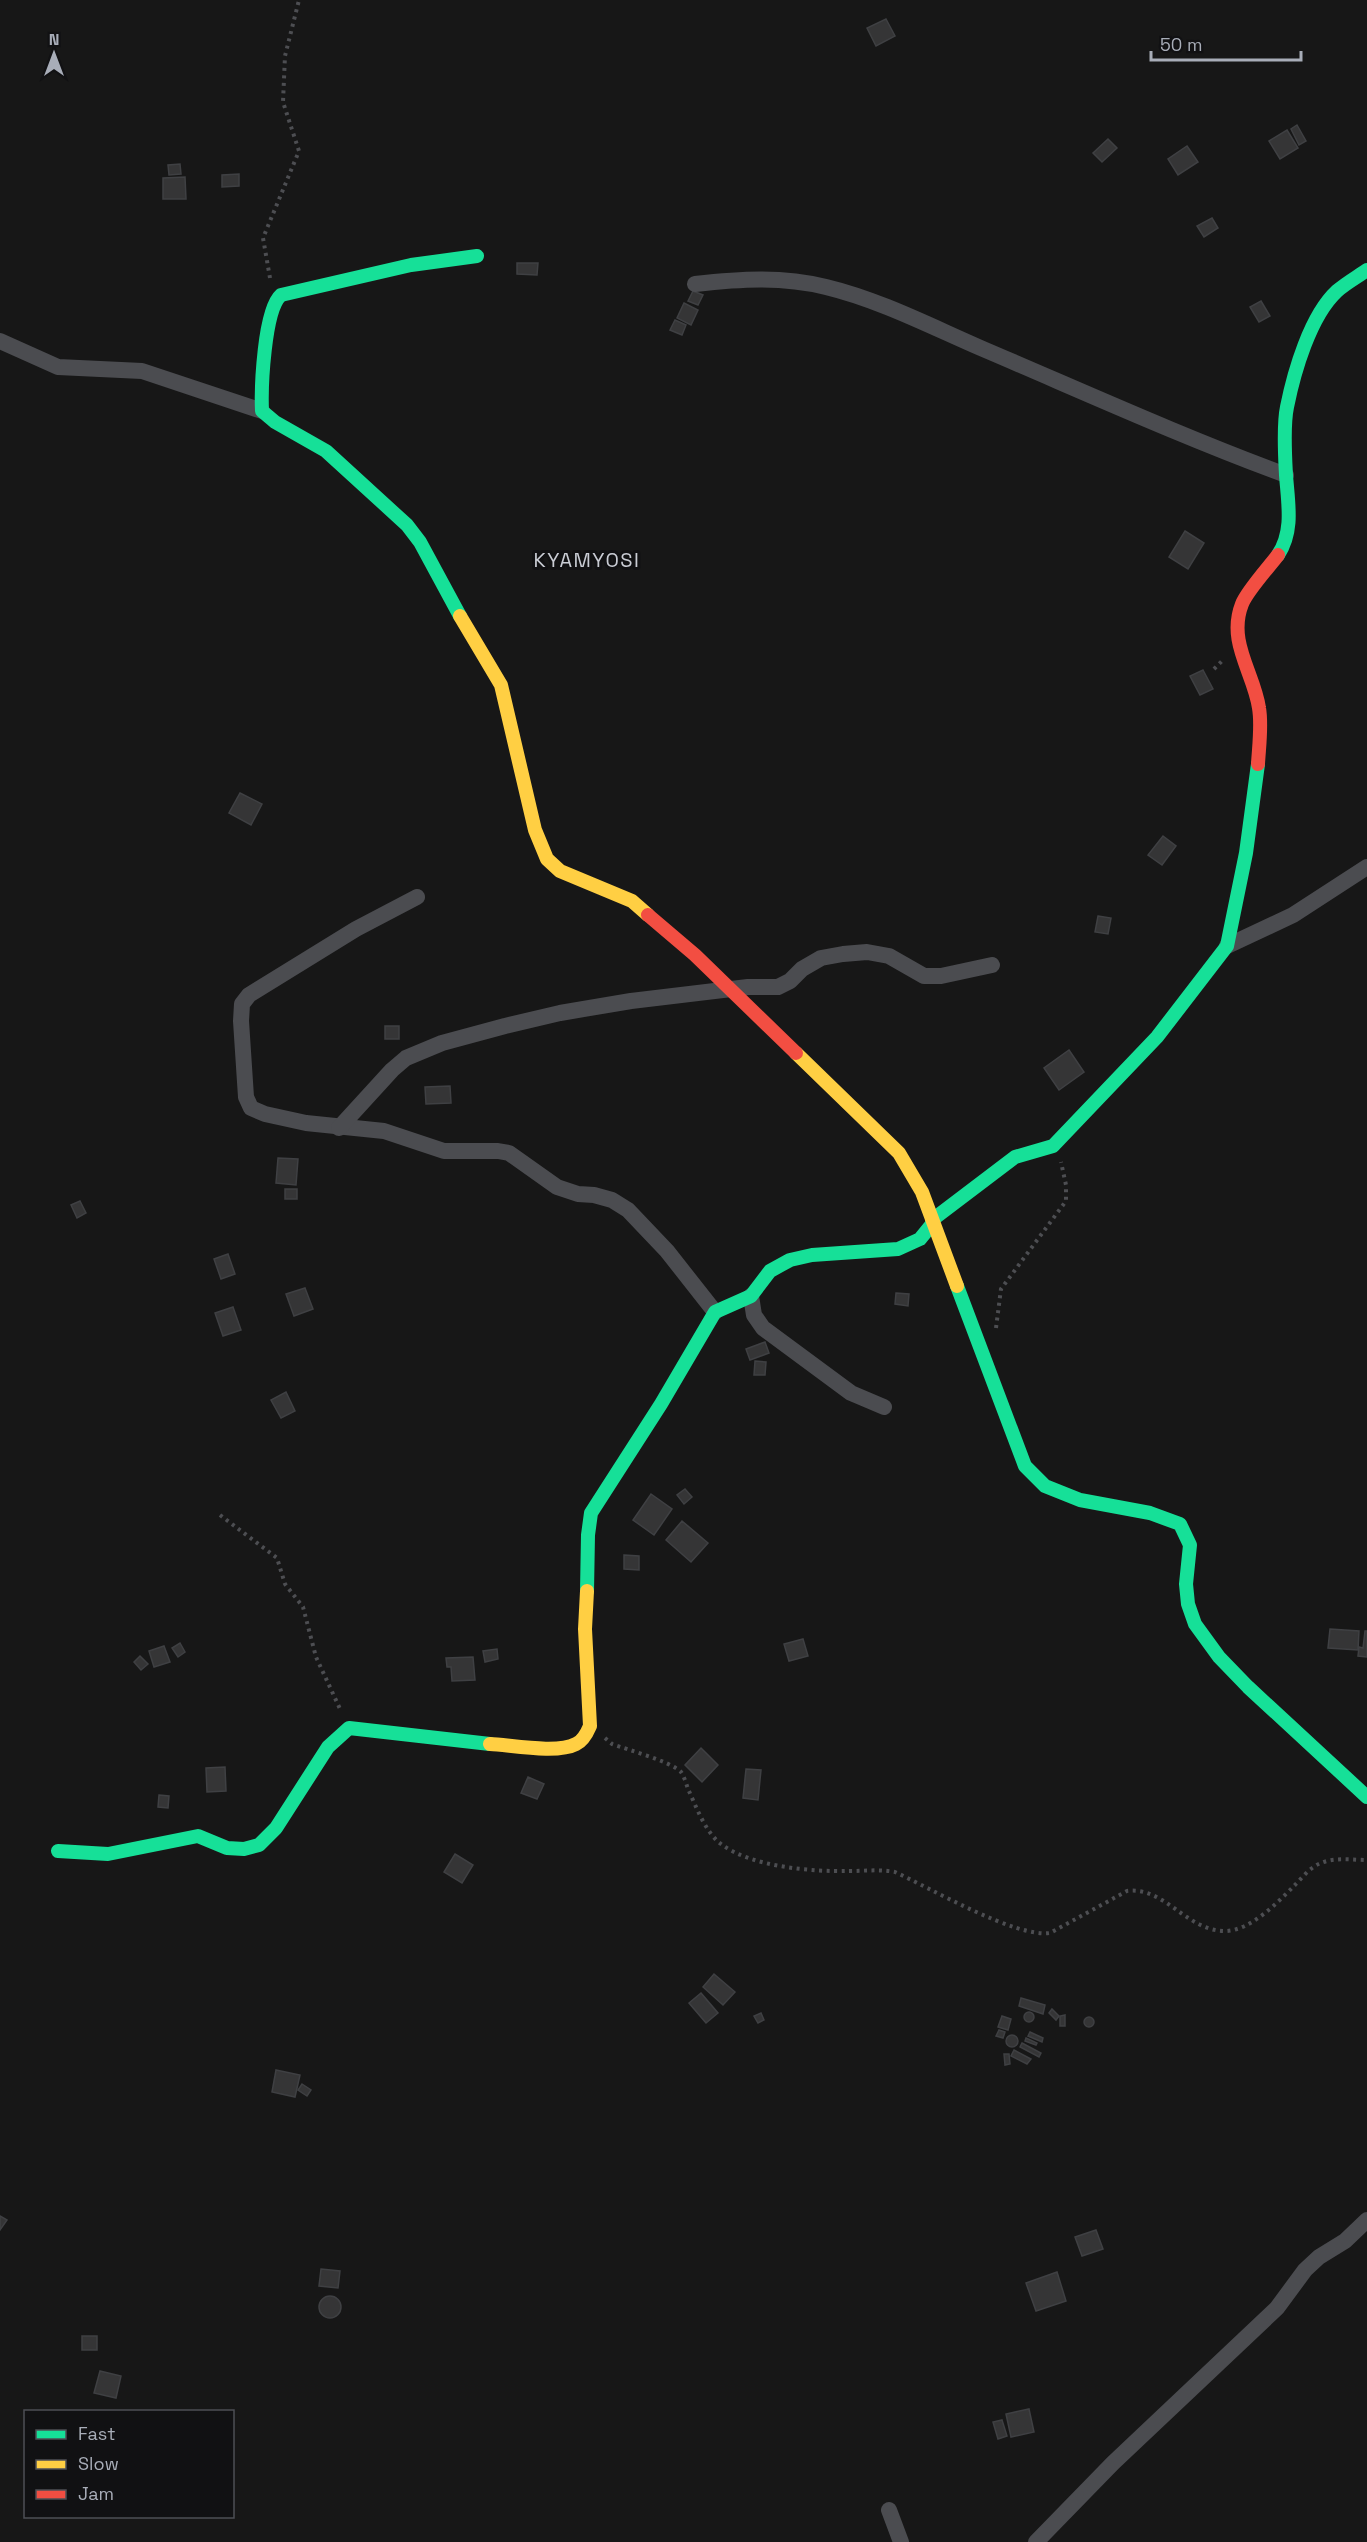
<svg xmlns="http://www.w3.org/2000/svg" width="1367" height="2542" font-family="'Space Grotesk',sans-serif">
<style>
.building{fill:#353536;stroke:#3f4043;stroke-width:1.5}
.lines{fill:none;stroke-linecap:round;stroke-linejoin:round}
.path{stroke:#4d4e52;stroke-width:4;stroke-dasharray:3 4.5;stroke-linecap:butt}
.street{stroke:#4b4c50;stroke-width:16}
.fast{stroke:#16e098;stroke-width:14}
.slow{stroke:#ffcf43;stroke-width:14}
.jam{stroke:#f24e42;stroke-width:14}
.labels{text-anchor:middle;stroke-width:6;stroke-linejoin:round;paint-order:stroke}
.quarter-label{font-size:20px;letter-spacing:1.5px;fill:#c9ccd4;stroke:#111113}
</style>
<rect width="100%" height="100%" fill="#171717"/>
<g class="building">
<polygon points="886,19 895,36 876,46 867,28"/>
<polygon points="1297,125 1306,141 1299,145 1291,129"/>
<polygon points="1287,130 1298,148 1280,159 1269,141"/>
<polygon points="1108,139 1117,148 1102,162 1093,153"/>
<polygon points="1187,146 1198,162 1178,175 1168,159"/>
<polygon points="180,164 181,174 169,175 168,165"/>
<polygon points="239,174 239,186 222,187 222,175"/>
<polygon points="185,177 186,199 163,199 163,178"/>
<polygon points="1212,218 1218,228 1204,237 1197,226"/>
<polygon points="517,263 538,263 537,275 517,274"/>
<polygon points="693,291 703,295 698,305 688,301"/>
<polygon points="1261,301 1270,316 1259,322 1250,307"/>
<polygon points="684,303 698,310 691,325 677,318"/>
<polygon points="675,320 686,325 682,335 670,330"/>
<polygon points="1185,531 1204,543 1188,569 1169,557"/>
<polygon points="1203,670 1213,689 1200,695 1190,676"/>
<polygon points="240,793 262,804 251,825 229,813"/>
<polygon points="1163,836 1176,846 1162,865 1148,855"/>
<polygon points="1098,916 1111,918 1108,934 1095,932"/>
<rect x="385" y="1026" width="14" height="13"/>
<polygon points="1069,1050 1084,1072 1059,1090 1044,1068"/>
<polygon points="450,1086 451,1103 426,1104 425,1087"/>
<polygon points="278,1158 298,1159 296,1185 276,1183"/>
<rect x="285" y="1189" width="12" height="10"/>
<polygon points="80,1201 86,1213 77,1218 71,1205"/>
<polygon points="228,1254 235,1274 221,1279 214,1259"/>
<polygon points="305,1288 313,1309 294,1316 286,1294"/>
<polygon points="896,1293 909,1294 908,1306 895,1304"/>
<polygon points="233,1307 241,1330 223,1336 215,1313"/>
<polygon points="765,1342 769,1353 750,1360 746,1349"/>
<polygon points="755,1361 766,1362 765,1375 754,1375"/>
<polygon points="286,1392 295,1411 281,1418 271,1400"/>
<polygon points="685,1489 692,1497 684,1504 677,1495"/>
<polygon points="651,1494 672,1509 654,1535 633,1520"/>
<polygon points="682,1521 708,1543 691,1562 666,1540"/>
<polygon points="624,1555 639,1556 639,1570 624,1569"/>
<polygon points="1330,1629 1359,1631 1358,1650 1328,1648"/>
<polygon points="1365,1631 1367,1631 1367,1657 1358,1656 1359,1647 1363,1648"/>
<polygon points="803,1639 808,1656 789,1661 784,1644"/>
<polygon points="180,1643 185,1652 178,1657 172,1648"/>
<polygon points="164,1646 170,1662 154,1667 149,1651"/>
<polygon points="497,1649 498,1659 485,1662 483,1651"/>
<polygon points="140,1656 148,1664 141,1670 134,1662"/>
<polygon points="473,1657 475,1680 452,1681 451,1667 447,1667 446,1658"/>
<polygon points="701,1748 718,1765 702,1782 685,1765"/>
<polygon points="225,1767 226,1791 207,1792 206,1768"/>
<polygon points="746,1769 761,1770 758,1800 743,1798"/>
<polygon points="528,1777 544,1784 537,1799 521,1793"/>
<polygon points="159,1795 169,1796 168,1808 158,1807"/>
<polygon points="455,1854 473,1865 462,1883 444,1872"/>
<polygon points="714,1974 735,1992 723,2005 703,1987"/>
<polygon points="701,1993 718,2013 706,2023 689,2003"/>
<polygon points="1021,1998 1045,2005 1043,2014 1019,2006"/>
<polygon points="1052,2009 1059,2016 1056,2020 1049,2013"/>
<circle cx="1029" cy="2017" r="5"/>
<polygon points="761,2013 764,2020 758,2023 754,2016"/>
<polygon points="1065,2015 1065,2026 1060,2026 1060,2016"/>
<polygon points="1002,2016 1011,2019 1008,2030 998,2027"/>
<circle cx="1089" cy="2022" r="5"/>
<polygon points="999,2030 1005,2032 1003,2038 996,2036"/>
<polygon points="1030,2032 1043,2038 1042,2042 1028,2036"/>
<circle cx="1012" cy="2041" r="6"/>
<polygon points="1026,2038 1037,2043 1036,2045 1025,2041"/>
<polygon points="1022,2043 1041,2053 1039,2057 1020,2047"/>
<polygon points="1014,2050 1031,2059 1027,2064 1011,2056"/>
<polygon points="1004,2054 1009,2054 1010,2064 1005,2065"/>
<polygon points="276,2070 300,2075 295,2097 272,2092"/>
<polygon points="302,2084 311,2090 307,2096 298,2090"/>
<polygon points="0,2216 7,2220 0,2230"/>
<polygon points="1096,2230 1103,2249 1082,2256 1075,2237"/>
<polygon points="321,2269 340,2271 338,2288 319,2286"/>
<polygon points="1057,2272 1066,2301 1036,2311 1026,2283"/>
<circle cx="330" cy="2307" r="11"/>
<rect x="82" y="2336" width="15" height="14"/>
<polygon points="100,2371 121,2376 116,2398 94,2393"/>
<polygon points="1029,2409 1034,2432 1011,2437 1006,2414"/>
<polygon points="1002,2420 1007,2436 998,2439 993,2422"/>
</g>
<g class="lines">
<g class="path">
<polyline points="270,278 263,238 299,151 283,102 285,56 299,0"/>
<polyline points="1214,669 1222,661"/>
<polyline points="996,1328 1001,1289 1066,1201 1066,1185 1061,1162"/>
<polyline points="220,1515 277,1558 285,1584 303,1607 316,1657 341,1711"/>
<path d="M605 1738 612 1744C628 1750 670 1761 681 1772 684 1776 686 1783 688 1789 696 1806 705 1832 721 1844 751 1867 813 1872 849 1871 866 1871 879 1869 895 1872 930 1888 1016 1938 1050 1933L1127 1891C1165 1886 1187 1932 1226 1931 1251 1930 1277 1903 1294 1886 1302 1878 1310 1867 1321 1863 1335 1857 1353 1860 1367 1860"/>
</g>
<g class="street">
<path d="M695 284C739 279 782 276 826 287 880 300 932 327 983 349 1084 392 1183 437 1286 475"/>
<polyline points="0,341 58,367 142,371 262,411"/>
<polyline points="417,897 356,929 249,995 242,1004 241,1021 246,1097 251,1108 265,1114 306,1123 384,1131 444,1151 498,1151 509,1153 557,1187 578,1194 594,1195 612,1200 628,1210 667,1251 715,1312"/>
<polyline points="1227,946 1293,915 1367,867"/>
<polyline points="339,1128 392,1070 406,1058 442,1043 505,1026 560,1013 631,1001 748,987 778,987 790,981 802,969 821,958 843,954 867,952 889,956 924,976 941,976 992,965"/>
<polyline points="751,1296 754,1315 763,1328 851,1393 884,1407"/>
<polyline points="889,2510 901,2542"/>
<polyline points="1036,2542 1113,2463 1277,2308 1305,2270 1319,2257 1345,2241 1367,2220"/>
</g>
<g class="fast">
<path d="M1278 555C1294 531 1288 503 1286 475 1285 456 1283 426 1287 407 1294 372 1310 316 1337 291 1346 283 1357 277 1367 270"/>
<path d="M460 616 420 542 407 525 326 451 275 422 262 411C261 388 264 310 281 295L411 265 477 256"/>
<polyline points="932,1220 1015,1157 1053,1146 1157,1037 1227,946 1246,853 1258,764"/>
<polyline points="957,1286 1025,1466 1045,1486 1080,1500 1150,1513 1180,1524 1190,1545 1186,1584 1188,1604 1195,1624 1219,1657 1248,1687 1367,1797"/>
<polyline points="587,1591 588,1535 591,1513 661,1404 715,1312 751,1296 770,1271 790,1260 812,1255 898,1249 920,1239 933,1223"/>
<polyline points="58,1851 108,1854 198,1836 227,1848 244,1849 259,1845 276,1828 328,1747 349,1728 490,1744"/>
</g>
<g class="slow">
<polyline points="460,616 501,685 535,830 547,859 560,871 632,901 648,915"/>
<polyline points="796,1053 899,1153 922,1192 957,1286"/>
<path d="M490 1744C511 1745 557 1754 576 1744 583 1741 587 1733 590 1726L585 1629 587 1591"/>
</g>
<g class="jam">
<path d="M1258 764C1259 746 1262 725 1259 708 1254 673 1227 642 1242 604 1247 591 1269 567 1278 555"/>
<polyline points="648,915 695,955 796,1053"/>
</g>
</g>
<g class="labels">
<g class="quarter-label">
<text x="587" y="567">KYAMYOSI</text>
</g>
</g>
<rect x="24" y="2410" width="210" height="108" fill="#111113" stroke="#4d4f55" stroke-width="1.5"/>
<rect x="36" y="2430" width="30" height="9" fill="#16e098" stroke="#4d4f55" stroke-width="1.5"/>
<text x="78" y="2440" font-size="18" fill="#a8adb8">Fast</text>
<rect x="36" y="2460" width="30" height="9" fill="#ffcf43" stroke="#4d4f55" stroke-width="1.5"/>
<text x="78" y="2470" font-size="18" fill="#a8adb8">Slow</text>
<rect x="36" y="2490" width="30" height="9" fill="#f24e42" stroke="#4d4f55" stroke-width="1.5"/>
<text x="78" y="2500" font-size="18" fill="#a8adb8">Jam</text>
<g transform="translate(54 54)" stroke="#111113" stroke-width="4.5" paint-order="stroke">
<path d="M0-4.5L10 22L0 15L-10 22Z" fill="#a8adb8"/>
<text y="-9" font-size="16" font-weight="bold" text-anchor="middle" fill="#a8adb8">N</text>
</g>
<path d="M1151 51v9h150v-9" fill="none" stroke="#a8adb8" stroke-width="3"/>
<text x="1160" y="51" font-size="18" fill="#a8adb8" stroke="#111113" stroke-width="4.5" paint-order="stroke">50 m</text>
</svg>
